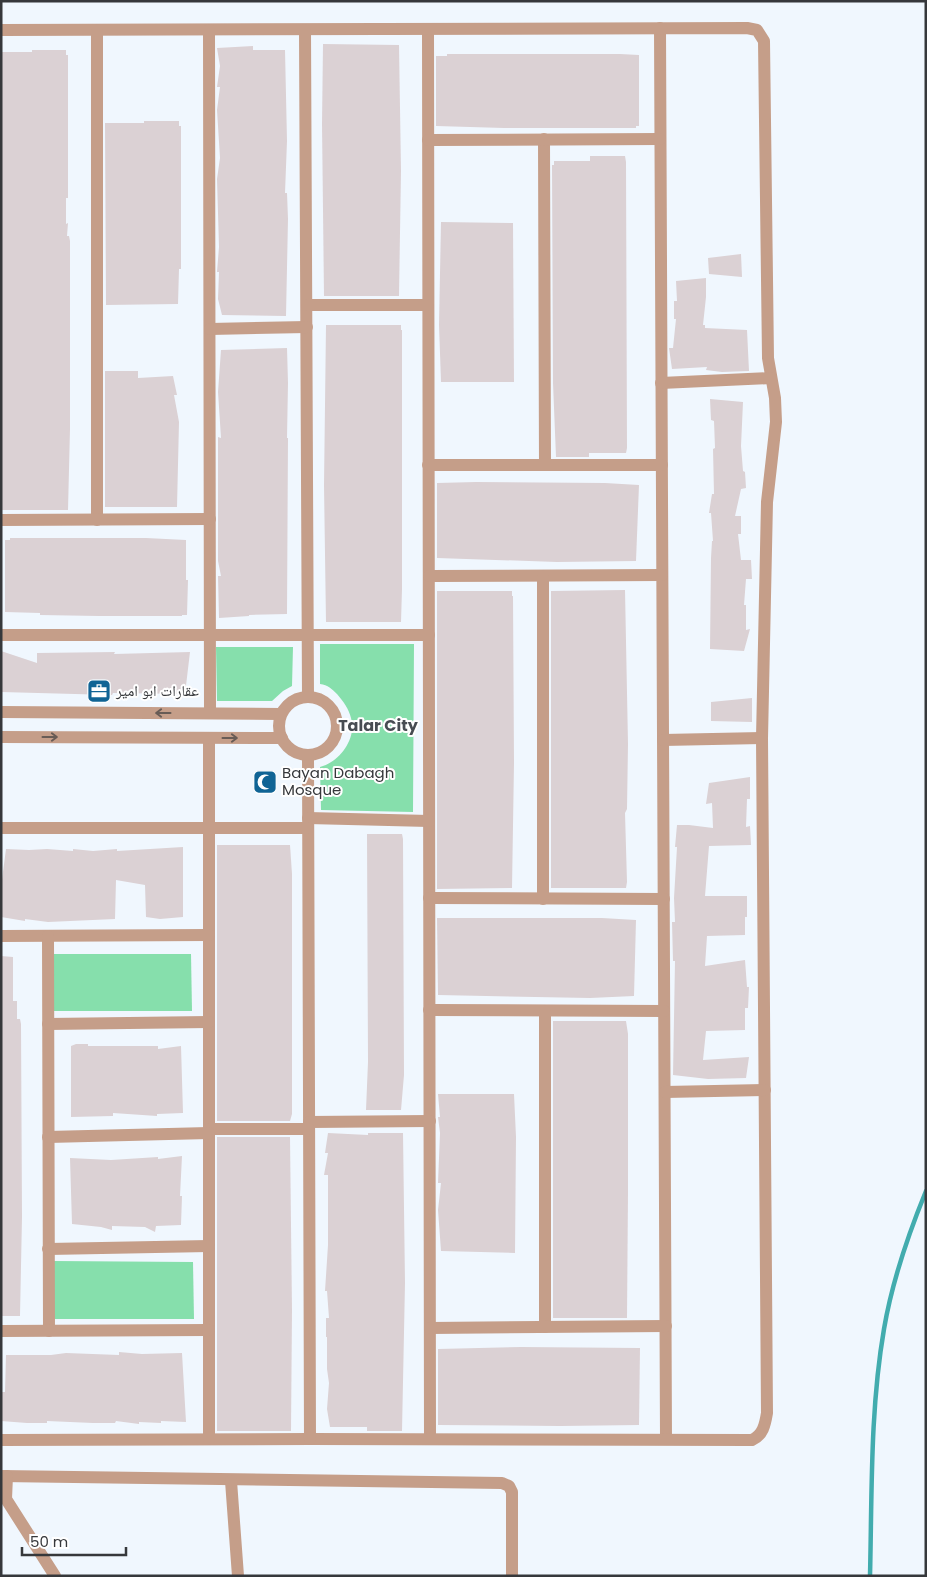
<svg xmlns="http://www.w3.org/2000/svg" width="927" height="1577" font-family="Poppins,'Noto Naskh Arabic',sans-serif">
<style>
.green{fill:#86dfac}
.lines{fill:none;stroke-linecap:round;stroke-linejoin:round}
.stream{stroke:#42acae;stroke-width:4.5}
.building{fill:#dbd1d4}
.minor{stroke:#c59e89;stroke-width:12}
.tertiary{stroke:#c59e89;stroke-width:12}
.oneway{stroke:#685c56}
.labels{text-anchor:middle;stroke-width:4;stroke-linejoin:round;paint-order:stroke}
.poi-label{font-size:15px;fill:#36383b;stroke:#fff;text-anchor:start}
.neighbourhood-label{font-size:16px;font-weight:bold;fill:#474c52;stroke:#fff}
</style>
<rect width="100%" height="100%" fill="#f0f7fe"/>
<g class="green">
<path d="M320 644H414L413 812 321 810 320 767C340 762 357 738 351 718 349 709 343 701 337 694 332 689 328 685 320 684Z"/>
<polygon points="216,647 293,647 292,686 283,691 272,701 217,701"/>
<polygon points="51,954 191,954 192,1011 51,1011"/>
<polygon points="53,1261 193,1262 194,1319 53,1319"/>
</g>
<g class="lines">
<path class="stream" d="M870 1576C872 1494 870 1410 884 1329 892 1282 908 1235 926 1191"/>
</g>
<g class="building">
<polygon points="323,44 399,45 401,171 399,296 324,296 322,124"/>
<polygon points="253,46 253,50 285,50 287,141 285,193 287,193 288,219 286,316 222,315 218,299 219,272 217,272 219,247 217,179 220,158 217,110 220,87 217,87 220,66 217,48"/>
<polygon points="32,50 66,50 66,55 68,55 68,198 66,198 66,224 68,223 67,236 69,236 70,241 70,429 68,510 1,510 1,52 32,52"/>
<polygon points="447,54 620,54 639,55 639,126 636,126 636,128 504,128 436,126 436,56 447,56"/>
<polygon points="144,121 179,121 179,126 181,126 181,269 179,269 178,304 106,305 105,123 144,123"/>
<polygon points="590,156 625,156 626,162 627,448 626,453 589,453 589,457 556,457 553,383 552,165 554,165 554,161 590,161"/>
<polygon points="441,222 513,223 514,382 441,382 439,325"/>
<polygon points="741,254 742,277 709,274 708,258"/>
<polygon points="706,278 706,297 703,325 705,325 705,328 747,330 749,371 722,372 706,370 707,367 672,369 669,348 673,348 676,319 674,319 674,301 677,301 676,281"/>
<polygon points="326,325 401,325 401,330 402,330 402,589 401,622 326,622 324,485"/>
<polygon points="287,348 288,383 287,438 288,438 287,614 249,615 249,616 219,618 218,576 221,576 218,561 218,437 221,438 218,392 221,350"/>
<polygon points="105,371 138,371 138,378 173,376 177,395 174,395 179,422 177,507 105,507"/>
<polygon points="710,399 743,402 741,446 743,471 745,472 746,488 741,489 735,516 741,516 741,534 738,534 741,560 751,560 752,579 746,579 744,605 746,605 746,630 750,629 744,651 710,649 711,558 712,541 713,541 711,513 709,513 712,494 714,494 713,449 715,448 714,421 711,420"/>
<polygon points="476,482 605,483 639,485 636,561 557,562 437,558 437,483"/>
<polygon points="10,538 146,538 186,540 186,580 188,580 187,615 182,615 182,616 99,616 40,615 40,613 5,612 5,540 10,540"/>
<polygon points="625,590 628,744 627,809 625,813 627,882 626,888 551,888 551,591"/>
<polygon points="437,591 512,591 512,596 513,596 514,763 512,888 437,889"/>
<polygon points="1,651 37,663 37,653 115,652 114,654 190,652 185,694 113,693 112,695 1,692"/>
<polygon points="752,698 752,722 711,721 711,702"/>
<polygon points="750,777 750,799 747,799 746,827 750,826 751,845 709,846 705,896 747,896 747,917 745,917 745,935 707,936 705,966 745,960 747,987 749,987 748,1008 745,1008 745,1030 706,1031 703,1060 749,1057 746,1078 708,1079 673,1075 675,961 673,961 672,922 675,922 674,898 677,847 675,847 677,825 689,825 713,828 712,803 706,804 709,783"/>
<polygon points="367,834 402,834 403,839 404,1075 401,1110 366,1110 368,1062"/>
<polygon points="217,845 290,845 292,874 292,1114 290,1121 217,1121"/>
<polygon points="183,847 183,917 160,919 146,917 145,885 116,880 115,919 48,922 25,919 25,921 1,917 1,887 6,849 29,850 47,849 73,851 73,849 93,851 117,849 117,851"/>
<polygon points="437,918 602,918 636,920 634,996 590,998 438,995"/>
<polygon points="1,956 13,957 13,1001 17,1001 17,1019 20,1019 21,1024 22,1217 20,1316 1,1316"/>
<polygon points="553,1021 626,1021 628,1034 628,1193 627,1318 553,1318"/>
<polygon points="76,1044 88,1044 88,1046 158,1046 158,1049 181,1046 183,1113 157,1114 157,1116 113,1113 113,1116 71,1117 71,1046"/>
<polygon points="438,1094 514,1094 516,1137 515,1253 441,1251 438,1210 441,1183 438,1183 440,1133 438,1117 440,1117"/>
<polygon points="328,1133 368,1135 368,1133 403,1133 405,1283 402,1431 367,1431 367,1427 330,1427 327,1409 329,1383 327,1369 327,1337 326,1337 326,1318 329,1318 327,1291 325,1291 328,1245 328,1175 324,1175 328,1153 325,1153"/>
<polygon points="217,1137 290,1137 292,1310 291,1431 217,1431"/>
<polygon points="182,1156 180,1196 182,1196 181,1225 156,1226 155,1232 145,1227 112,1226 112,1230 101,1227 72,1224 70,1158 111,1160 158,1157 158,1159"/>
<polygon points="521,1347 640,1348 639,1425 560,1426 438,1425 438,1349"/>
<polygon points="119,1352 142,1354 182,1353 186,1422 161,1421 161,1423 139,1422 139,1424 116,1421 115,1423 93,1423 47,1421 47,1423 27,1423 1,1421 1,1392 5,1392 6,1355 51,1355 66,1353 119,1355"/>
</g>
<g class="lines">
<g class="minor">
<polyline points="660,28 666,1439"/>
<polyline points="428,29 430,1439"/>
<path d="M1 30 747 28 757 30 764 41 768 358 775 398 776 422 767 502 762 738 767 1413C765 1425 763 1435 752 1440L310 1439 1 1440"/>
<polyline points="97,30 97,520"/>
<polyline points="209,30 210,713"/>
<polyline points="305,30 308,697"/>
<polyline points="544,139 545,465"/>
<polyline points="428,140 660,139"/>
<polyline points="307,305 428,305"/>
<polyline points="210,329 307,327"/>
<polyline points="661,383 771,378"/>
<polyline points="428,465 662,465"/>
<polyline points="1,520 210,519"/>
<polyline points="429,576 662,575"/>
<polyline points="1,635 429,635"/>
<polyline points="209,738 209,1439"/>
<polyline points="663,740 762,738"/>
<polyline points="308,755 310,1439"/>
<polyline points="308,818 429,821"/>
<polyline points="1,828 308,828"/>
<polyline points="429,898 664,899"/>
<polyline points="543,899 543,576"/>
<polyline points="1,936 209,935"/>
<polyline points="48,936 49,1331"/>
<polyline points="429,1010 664,1011"/>
<polyline points="545,1011 545,1327"/>
<polyline points="48,1024 209,1022"/>
<polyline points="665,1092 765,1090"/>
<polyline points="309,1122 430,1121"/>
<polyline points="209,1129 309,1129"/>
<polyline points="48,1137 209,1133"/>
<polyline points="48,1249 209,1246"/>
<polyline points="430,1328 666,1326"/>
<polyline points="1,1331 209,1330"/>
<polyline points="1,1476 502,1483 509,1486 512,1492 512,1576"/>
<polyline points="7,1476 6,1499 55,1576"/>
</g>
<g class="tertiary">
<circle cx="308" cy="726" r="29"/>
<polyline points="1,712 281,714"/>
<polyline points="1,737 282,738"/>
<polyline points="231,1481 238,1576"/>
</g>
</g>
<defs><path id="oneway-shaft" d="M-6 0H5M1.5-3L5.5 0L1.5 3" fill="none" stroke-width="1.6" stroke-linecap="round" stroke-linejoin="round" transform="scale(1.25)"/></defs>
<g class="oneway">
<use href="#oneway-shaft" transform="translate(163 713) rotate(-180)"/>
<use href="#oneway-shaft" transform="translate(50 737)"/>
<use href="#oneway-shaft" transform="translate(230 738)"/>
</g>
<defs>
<g id="office-square" transform="scale(1.25)"><rect x="-9" y="-9" width="18" height="18" rx="4" fill="#106495" stroke="#fff"/><path d="M-6-3h4V-5.5h4V-3h4V5H-6ZM-1-4.5V-3h2v-1.5ZM-6 0V1H6V0Z" fill="#fff"/></g>
<g id="mosque-square" transform="scale(1.25)"><rect x="-9" y="-9" width="18" height="18" rx="4" fill="#106495" stroke="#fff"/><path d="M3.5-4.9A6 6 0 1 0 3.5 4.9A5 5 0 1 1 3.5-4.9Z" fill="#fff"/></g>
</defs>
<g fill-rule="evenodd">
<use href="#office-square" x="99" y="691"/>
<use href="#mosque-square" x="265" y="782"/>
</g>
<g class="labels">
<g class="poi-label">
<text x="116" y="696">عقارات ابو امير</text>
<text x="282" y="778">Bayan Dabagh<tspan x="282" dy="17">Mosque</tspan></text>
</g>
<g class="neighbourhood-label">
<text x="378" y="731">Talar City</text>
</g>
</g>
<rect width="927" height="1577" fill="none" stroke="#36383b" stroke-width="5"/>
<path d="M22 1547v8h104v-8" fill="none" stroke="#36383b" stroke-width="2.5"/>
<text x="30" y="1547" font-size="15" fill="#36383b" stroke="#ffffff" stroke-width="4" paint-order="stroke">50 m</text>
</svg>
